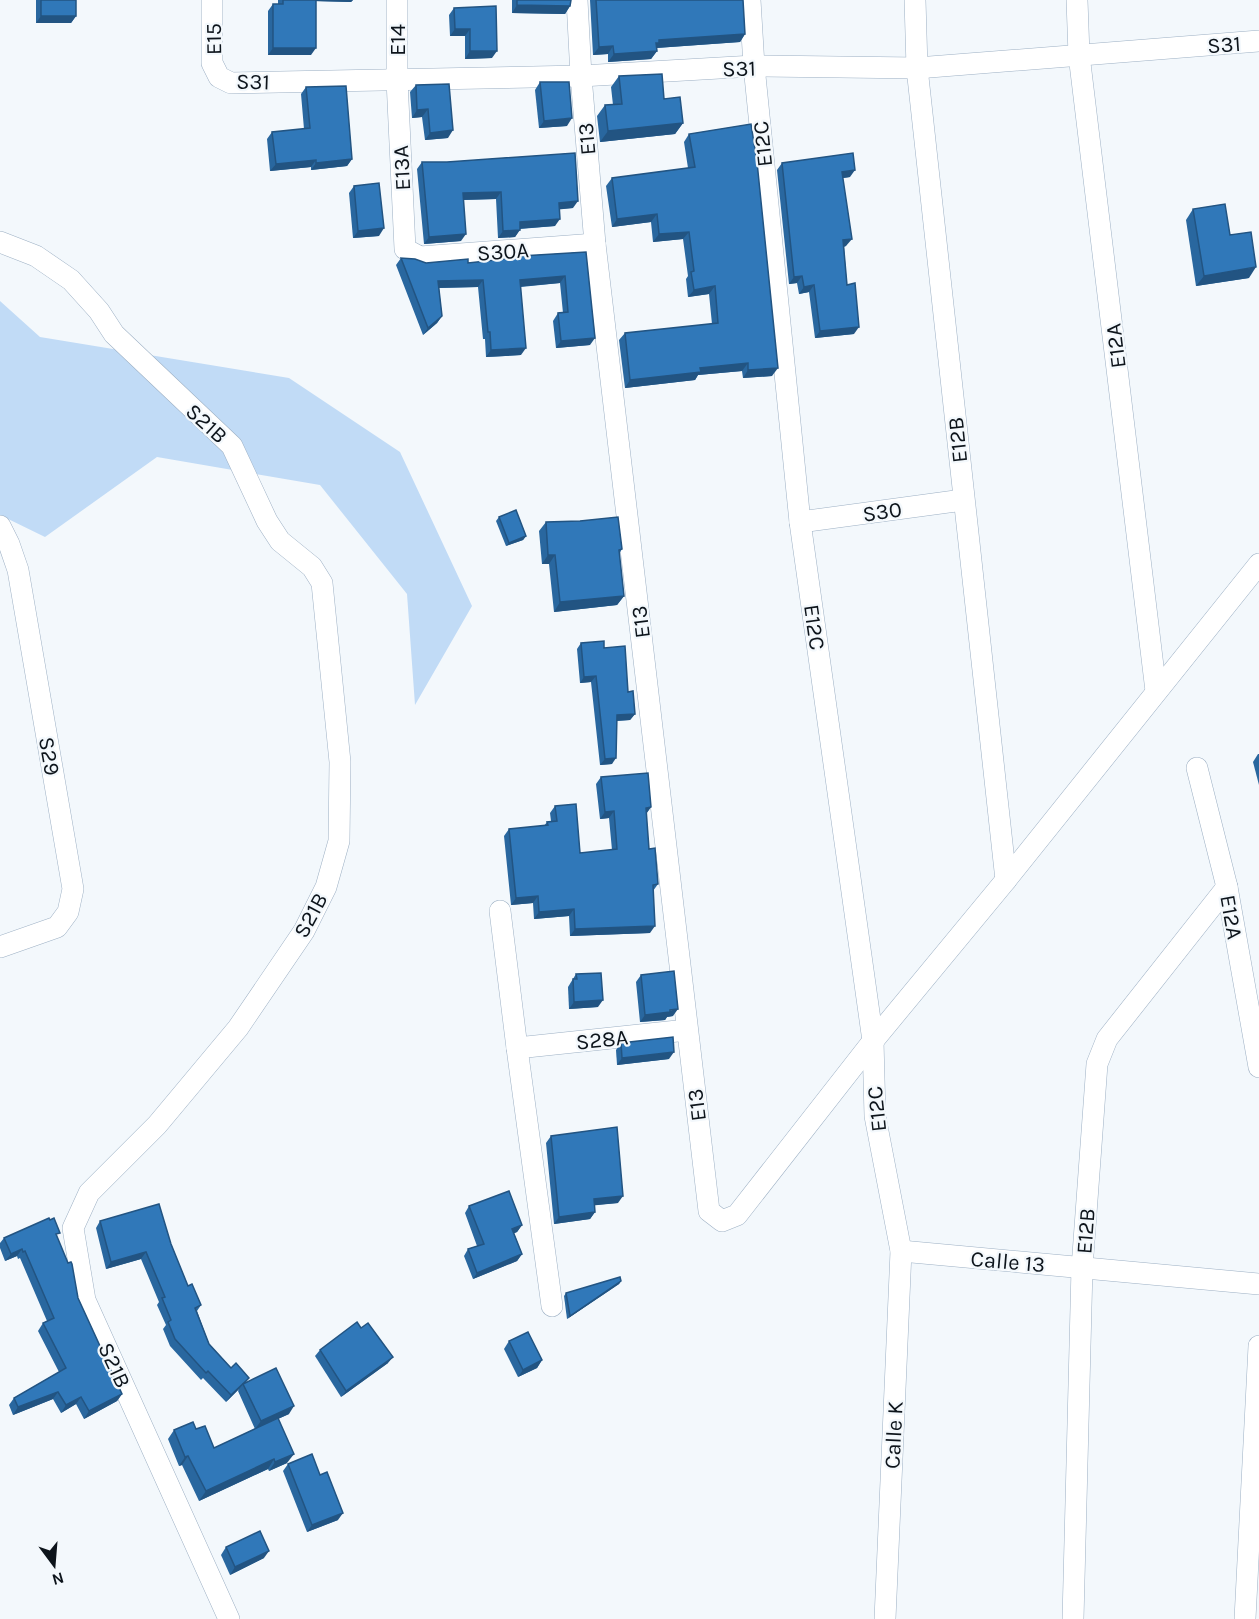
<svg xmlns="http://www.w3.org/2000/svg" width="1259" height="1619" font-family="Karla,sans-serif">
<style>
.green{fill:#c1dbf6}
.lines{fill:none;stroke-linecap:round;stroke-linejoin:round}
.minor-casing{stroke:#9db0c4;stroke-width:22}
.minor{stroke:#fff;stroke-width:21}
.wall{fill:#29679f}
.shaded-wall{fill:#225482}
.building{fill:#3078b9;stroke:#225482;stroke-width:1.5}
.labels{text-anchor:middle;stroke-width:4.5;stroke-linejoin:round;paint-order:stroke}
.street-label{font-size:22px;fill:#0d141b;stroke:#f3f8fc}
</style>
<rect width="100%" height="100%" fill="#f3f8fc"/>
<polygon class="green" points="0,301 40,337 289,378 400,452 472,606 415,705 407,594 320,485 157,457 45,537 0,515"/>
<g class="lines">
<g class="minor-casing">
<g id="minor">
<polyline points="212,0 212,63 219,77 231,83 581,76 754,66 917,68 1259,41"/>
<polyline points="397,0 397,80 405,249 420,257 595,244"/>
<polyline points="577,0 581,76 595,244 709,1211 722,1221 737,1215 873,1041 1006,880 1259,564"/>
<polyline points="750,0 754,66 800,522 873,1041 875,1116 901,1251 885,1619"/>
<polyline points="915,0 917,68 1006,880"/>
<polyline points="1077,0 1079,55 1156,691"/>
<polyline points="0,242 36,256 71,280 99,311 114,334 232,446 267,521 280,541 312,567 322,583 340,762 339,841 326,887 304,931 238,1028 157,1125 89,1193 73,1228 85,1300 229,1619"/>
<polyline points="800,522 963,500"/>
<polyline points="0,526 9,544 18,570 73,889 68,912 57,927 0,947"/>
<polyline points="1197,768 1227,887 1259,1067"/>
<polyline points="500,911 517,1048 552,1306"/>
<polyline points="517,1048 687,1030"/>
<polyline points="901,1251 1259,1284"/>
<polyline points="1073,1619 1082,1268 1097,1064 1107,1039 1227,887"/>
<polyline points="1245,1619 1259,1346"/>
</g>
</g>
<use href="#minor" class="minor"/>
</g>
<g class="wall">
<polygon points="36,0 76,0 76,16 71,23 36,23"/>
<polygon points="278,0 353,0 351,2 316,1 311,55 268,55 268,11 273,4 278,4"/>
<polygon points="512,0 571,0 570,6 565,14 512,13"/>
<polygon points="590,0 743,0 745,34 740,42 656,48 657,51 651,59 608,62 608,54 593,55"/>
<polygon points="454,8 492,58 465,59 465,36 450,36 449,15"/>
<polygon points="619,76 664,99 683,123 675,134 600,142 597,116 605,105 613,105 611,87"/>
<polygon points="540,82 567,126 539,128 535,90"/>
<polygon points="416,85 448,138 425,140 422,117 412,118 410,92"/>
<polygon points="306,87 352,159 347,166 311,170 311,167 270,171 267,139 272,132 304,129 301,94"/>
<polygon points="689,134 772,376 743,378 742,371 698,375 695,380 625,388 619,340 625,333 712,324 709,294 688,297 686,279 688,276 683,239 653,242 651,222 612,227 606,186 612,178 688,168 684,142"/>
<polygon points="422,162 573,208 559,209 555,226 520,229 515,237 498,238 496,199 464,200 461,241 424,244 417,169"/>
<polygon points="782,163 850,177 843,178 846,246 844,247 847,285 854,334 815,338 809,292 799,294 797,283 789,284 777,170"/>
<polygon points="354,186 379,236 353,238 349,193"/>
<polygon points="1193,209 1230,235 1249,278 1196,286 1186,220"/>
<polygon points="586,252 590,345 556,348 553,321 558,313 563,313 560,283 521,287 521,355 486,357 485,339 483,339 478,287 439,288 442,316 437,323 423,335 396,265 401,258 426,263 468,263 503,259 504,257"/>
<polygon points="499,517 526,536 523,540 506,546 496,521"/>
<polygon points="546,522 622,549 619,554 624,596 617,605 554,612 549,564 542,564 539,531"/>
<polygon points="581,643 604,648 628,692 635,714 630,720 617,721 612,764 600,765 591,682 580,683 577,649"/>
<polygon points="1258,754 1259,754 1259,785 1253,762"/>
<polygon points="601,777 651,807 646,814 649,849 658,884 653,891 650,933 570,936 569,916 534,919 533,903 511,905 504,836 509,829 544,826 547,822 551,821 550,813 555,806 580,853 612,850 609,818 600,819 596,784"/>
<polygon points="576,974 598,1007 569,1009 568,987"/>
<polygon points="641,975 673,1016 667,1017 665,1020 640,1022 636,982"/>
<polygon points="621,1043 669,1059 617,1065 616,1050"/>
<polygon points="551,1136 618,1203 594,1205 595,1212 590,1219 554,1224 546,1143"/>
<polygon points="469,1206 522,1225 517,1232 514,1233 522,1254 517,1261 473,1279 464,1256 468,1249 477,1246 465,1213"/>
<polygon points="100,1221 171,1244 188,1286 201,1305 197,1311 209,1344 245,1383 289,1414 278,1419 287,1463 269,1471 268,1469 199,1501 182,1465 179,1466 168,1439 174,1430 196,1429 214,1448 255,1429 238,1391 239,1389 226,1402 203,1378 201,1380 170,1346 163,1329 166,1325 157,1305 159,1302 141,1259 106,1269 96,1228"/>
<polygon points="57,1237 78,1298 122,1394 117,1401 84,1419 76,1404 61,1413 53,1399 13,1415 9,1405 14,1398 59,1372 38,1331 43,1323 47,1321 20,1258 18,1259 17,1256 5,1261 0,1248 0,1243 4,1238"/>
<polygon points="621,1281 619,1284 567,1319 564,1296 566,1293"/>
<polygon points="509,1341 542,1360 537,1368 518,1377 504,1349"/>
<polygon points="320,1350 388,1363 341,1397 315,1356"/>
<polygon points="288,1464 338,1520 307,1532 283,1471"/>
<polygon points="226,1547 264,1558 230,1575 221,1555"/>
</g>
<g class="shaded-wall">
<polygon points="312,0 353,0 351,2 311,1"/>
<polygon points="517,5 570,6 565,14 512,13"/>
<polygon points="41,16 76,16 71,23 36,23"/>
<polygon points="455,29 470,29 465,36 450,36"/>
<polygon points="745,34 740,42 656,48 650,51 659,40"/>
<polygon points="613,46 608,54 593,55 599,47"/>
<polygon points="273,48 316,48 311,55 268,55"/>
<polygon points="470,51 497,51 492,58 465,59"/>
<polygon points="657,51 651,59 608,62 614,54"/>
<polygon points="428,109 422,117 412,118 417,110"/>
<polygon points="572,118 567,126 539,128 544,121"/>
<polygon points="683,123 675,134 600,142 608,131"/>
<polygon points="453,130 448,138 425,140 430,133"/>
<polygon points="352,159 347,166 311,170 316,163"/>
<polygon points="316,160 311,167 270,171 276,164"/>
<polygon points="855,170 850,177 836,179 842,172"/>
<polygon points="501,192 496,199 458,200 463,193"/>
<polygon points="578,201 573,208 554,210 559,203"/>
<polygon points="657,214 651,222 612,227 617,219"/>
<polygon points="560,219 555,226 515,229 520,222"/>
<polygon points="384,228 379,236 353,238 358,231"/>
<polygon points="520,230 515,237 498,238 503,231"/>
<polygon points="689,232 683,239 653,242 659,234"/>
<polygon points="466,234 461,241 424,244 429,237"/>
<polygon points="852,239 846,246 838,247 843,240"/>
<polygon points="1256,267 1249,278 1196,286 1204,276"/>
<polygon points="565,276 560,283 515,287 520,280"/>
<polygon points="802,276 797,283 789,284 794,277"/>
<polygon points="483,280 478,287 433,288 438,281"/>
<polygon points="814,285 809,292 799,294 804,287"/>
<polygon points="715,286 709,294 688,297 694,290"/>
<polygon points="442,316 437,323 423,335 428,328"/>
<polygon points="859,327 854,334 815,338 820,331"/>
<polygon points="595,338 590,345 556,348 561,341"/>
<polygon points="526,348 521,355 486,357 491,350"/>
<polygon points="748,363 742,371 698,375 695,380 625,388 630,380 700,368"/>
<polygon points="778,368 772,376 743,378 748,370"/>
<polygon points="526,536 523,540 506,546 509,543"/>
<polygon points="548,555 555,555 549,564 542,564"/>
<polygon points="624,596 617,605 554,612 560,602"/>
<polygon points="596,676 591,682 580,683 584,677"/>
<polygon points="635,714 630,720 613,721 617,715"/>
<polygon points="616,758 612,764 600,765 605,759"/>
<polygon points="651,807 646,814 646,808"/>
<polygon points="614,811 609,818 600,819 605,812"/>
<polygon points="538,896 533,903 511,905 516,898"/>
<polygon points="574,909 569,916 534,919 539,912"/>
<polygon points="655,926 650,933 570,936 575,929"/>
<polygon points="603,1000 598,1007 569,1009 574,1002"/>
<polygon points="678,1009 673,1016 667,1017 665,1020 640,1022 645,1015"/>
<polygon points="674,1052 669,1059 617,1065 622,1058"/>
<polygon points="623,1196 618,1203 588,1206 594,1199"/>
<polygon points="595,1212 590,1219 554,1224 559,1217"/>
<polygon points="522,1225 517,1232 508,1236 512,1229"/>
<polygon points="22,1249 17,1256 5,1261 11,1254"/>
<polygon points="146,1252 141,1259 106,1269 111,1262"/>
<polygon points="522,1254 517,1261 473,1279 477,1273"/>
<polygon points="621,1281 619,1284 567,1319 570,1316"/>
<polygon points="393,1357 388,1363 341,1397 346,1391"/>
<polygon points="542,1360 537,1368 518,1377 523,1370"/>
<polygon points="249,1378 244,1385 243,1384 239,1389 226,1402 231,1395"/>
<polygon points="58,1392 53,1399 13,1415 18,1407"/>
<polygon points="122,1394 117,1401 84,1419 89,1411"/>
<polygon points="81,1397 76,1404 61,1413 66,1405"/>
<polygon points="294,1406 289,1414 255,1429 261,1421"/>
<polygon points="294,1454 287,1463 269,1471 275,1462"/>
<polygon points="188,1456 182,1465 179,1466 185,1457"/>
<polygon points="274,1459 268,1469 199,1501 206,1491"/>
<polygon points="343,1513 338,1520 307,1532 312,1525"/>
<polygon points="269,1551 264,1558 230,1575 235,1567"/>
</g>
<g class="building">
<rect x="41" y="0" width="35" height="16"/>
<polygon points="283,0 316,0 316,48 273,48 273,4 283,4"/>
<polygon points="517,0 571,0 570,6 517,5"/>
<polygon points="596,0 743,0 745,34 659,40 659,43 656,43 657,51 614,54 613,46 599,47"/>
<polygon points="496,6 497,51 470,51 470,29 455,29 454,8"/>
<polygon points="662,74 664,99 680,97 683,123 608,131 605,105 622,104 619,76"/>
<polygon points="540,82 569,82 572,118 544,121"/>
<polygon points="449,84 453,130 430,133 428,109 417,110 416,85"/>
<polygon points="346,86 352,159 316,163 316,160 276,164 272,132 310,128 306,87"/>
<polygon points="751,124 757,162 778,368 748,370 748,363 700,368 701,372 630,380 625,333 718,323 715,286 694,290 691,272 694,271 689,232 659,234 657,214 617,219 612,178 695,167 689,134"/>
<polygon points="575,153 578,201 559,203 560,219 520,222 520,230 503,231 501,192 463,193 466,234 429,237 422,162 447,162"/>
<polygon points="853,153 855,170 842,172 852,239 843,240 847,285 855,283 859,327 820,331 814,285 804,287 802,276 794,277 782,163"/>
<polygon points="379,183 384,228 358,231 354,186"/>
<polygon points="1225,204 1230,235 1251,232 1256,267 1204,276 1193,209"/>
<polygon points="586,252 595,338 561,341 558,313 568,312 565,276 520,280 526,348 491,350 490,332 488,332 483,280 438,281 442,316 428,328 401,258 415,259 426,263 468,259 468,263 504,259 504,257"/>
<polygon points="516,510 526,536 509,543 499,517"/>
<polygon points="618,517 622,549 619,550 624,596 560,602 555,555 548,555 546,522 580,521"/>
<polygon points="604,641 604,648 625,646 628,692 633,691 635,714 617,715 616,758 605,759 596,676 584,677 581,643"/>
<polygon points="648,773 651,807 646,808 649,849 655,848 658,884 653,885 655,926 575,929 574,909 539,912 538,896 516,898 509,829 548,825 547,822 557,821 555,806 576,804 580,853 617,849 614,811 605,812 601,777"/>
<polygon points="674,971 678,1009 670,1010 670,1012 645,1015 641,975"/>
<polygon points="601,973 603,1000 574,1002 573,979 577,979 576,974"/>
<polygon points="673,1037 674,1052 622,1058 621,1043"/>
<polygon points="617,1127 623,1196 594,1199 595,1212 559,1217 551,1136"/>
<polygon points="509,1191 522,1225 512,1229 522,1254 477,1273 468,1249 484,1244 469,1206"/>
<polygon points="159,1204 171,1244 188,1286 192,1284 201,1305 195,1308 209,1344 231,1368 236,1363 249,1378 231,1395 208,1371 206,1373 175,1339 168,1322 171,1320 162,1298 165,1297 146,1252 111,1262 100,1221"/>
<polygon points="49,1218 50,1220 54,1218 60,1233 56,1234 68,1263 71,1262 72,1264 78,1298 122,1394 89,1411 81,1397 66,1405 58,1392 18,1407 14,1398 66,1368 43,1323 54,1318 25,1251 23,1252 22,1249 11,1254 4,1238"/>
<polygon points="620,1277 621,1281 570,1316 566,1293"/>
<polygon points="357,1322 361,1328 368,1323 393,1357 346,1391 320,1350"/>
<polygon points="528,1332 542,1360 523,1370 509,1341"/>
<polygon points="276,1368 294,1406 261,1421 243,1384"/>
<polygon points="278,1418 294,1454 275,1462 274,1459 206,1491 188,1456 185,1457 174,1430 193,1422 196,1429 205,1426 214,1448"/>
<polygon points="312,1454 320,1475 327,1472 343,1513 312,1525 288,1464"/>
<polygon points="260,1531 269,1551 235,1567 226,1547"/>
</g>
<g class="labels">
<g class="street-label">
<text transform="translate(213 39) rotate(-91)" y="8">E15</text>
<text transform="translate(397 40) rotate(-90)" y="8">E14</text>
<text transform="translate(1224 44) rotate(-4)" y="8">S31</text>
<text transform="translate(739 68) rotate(-2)" y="8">S31</text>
<text transform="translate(253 81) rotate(2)" y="8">S31</text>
<text transform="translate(586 139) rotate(-95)" y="8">E13</text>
<text transform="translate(762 144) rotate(-96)" y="8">E12C</text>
<text transform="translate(401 168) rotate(-93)" y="8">E13A</text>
<text transform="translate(503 251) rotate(-4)" y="8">S30A</text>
<text transform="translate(1115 346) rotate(-97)" y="8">E12A</text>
<text transform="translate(207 423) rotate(42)" y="8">S21B</text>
<text transform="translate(957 440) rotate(-96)" y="8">E12B</text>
<text transform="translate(882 511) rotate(-8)" y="8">S30</text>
<text transform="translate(640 622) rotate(-97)" y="8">E13</text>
<text transform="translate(815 627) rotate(82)" y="8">E12C</text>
<text transform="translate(50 756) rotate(80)" y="8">S29</text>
<text transform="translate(310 915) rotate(-62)" y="8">S21B</text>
<text transform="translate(1232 917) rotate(80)" y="8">E12A</text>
<text transform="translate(602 1039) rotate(-6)" y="8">S28A</text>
<text transform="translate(696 1105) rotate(-97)" y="8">E13</text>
<text transform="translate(876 1109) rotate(-96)" y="8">E12C</text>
<text transform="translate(1085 1231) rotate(-86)" y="8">E12B</text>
<text transform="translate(1008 1261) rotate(5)" y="8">Calle 13</text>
<text transform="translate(115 1365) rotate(65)" y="8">S21B</text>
<text transform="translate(893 1435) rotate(-87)" y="8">Calle K</text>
</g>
</g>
<g transform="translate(54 1565) rotate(164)" stroke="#f3f8fc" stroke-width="4.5" paint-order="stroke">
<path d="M0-4.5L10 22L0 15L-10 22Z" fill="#0d141b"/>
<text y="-9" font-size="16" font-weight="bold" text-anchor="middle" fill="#0d141b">N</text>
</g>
</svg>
